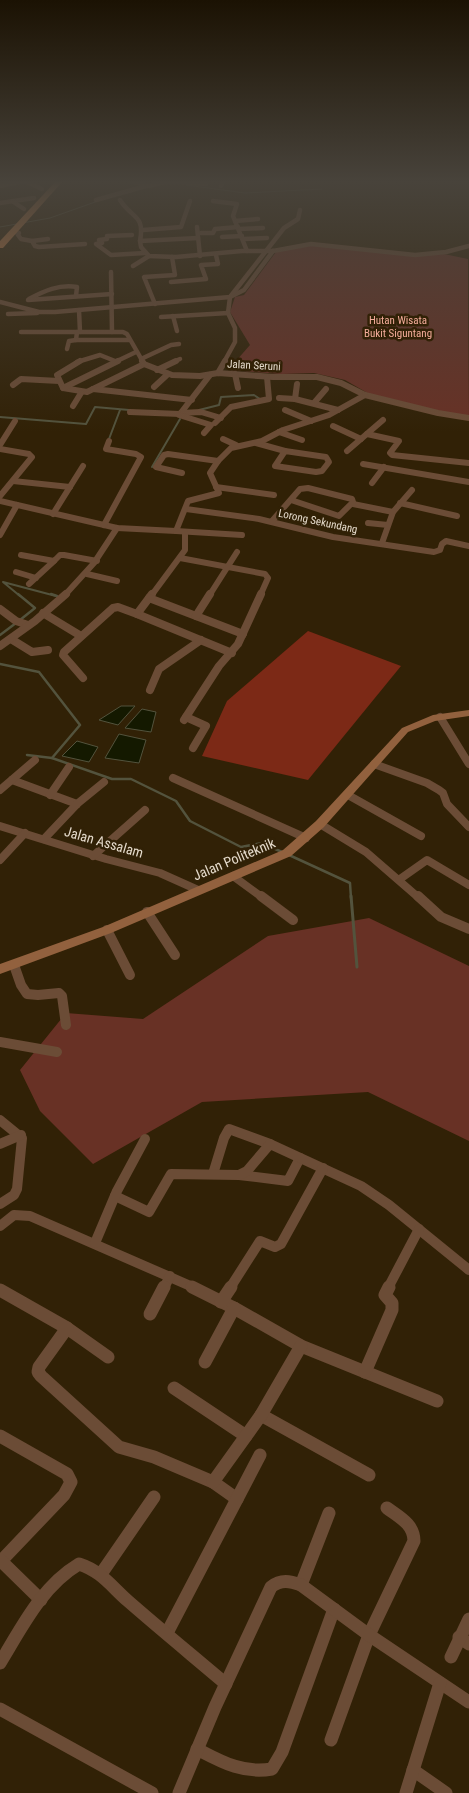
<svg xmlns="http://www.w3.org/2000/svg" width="469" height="1793" font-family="'Roboto Condensed',sans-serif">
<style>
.green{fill:#683125}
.forest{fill:#7c2916}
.water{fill:#141900;stroke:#53533d}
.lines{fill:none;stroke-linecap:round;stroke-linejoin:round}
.stream-far3{stroke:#53533d;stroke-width:1}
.stream-far2{stroke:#53533d;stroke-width:2}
.stream-far1{stroke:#53533d;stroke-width:2.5}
.stream{stroke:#53533d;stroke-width:3}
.street-far4{stroke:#6b4c36;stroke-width:4.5}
.street-far3{stroke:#6b4c36;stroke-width:6}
.street-far2{stroke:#6b4c36;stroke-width:8}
.street-far1{stroke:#6b4c36;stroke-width:10}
.street{stroke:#6b4c36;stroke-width:13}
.secondary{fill:#92613e;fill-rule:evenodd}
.highway{fill:#cc8047;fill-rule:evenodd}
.labels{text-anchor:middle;stroke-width:5;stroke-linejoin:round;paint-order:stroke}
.far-park-label{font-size:11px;fill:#f4ac9a;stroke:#312106}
.far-street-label{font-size:11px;fill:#e5dbcc;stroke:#312106}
.street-label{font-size:14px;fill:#e5dbcc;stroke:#312106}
</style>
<rect width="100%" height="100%" fill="#312106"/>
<g class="green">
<polygon points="311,245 415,256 444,254 468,259 469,416 432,411 371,395 345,380 314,373 282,374 228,370 250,345 230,312 235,297 244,295 276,252"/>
<polygon points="369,918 469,966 469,1141 368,1092 202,1102 93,1164 40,1111 20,1070 66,1013 143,1019 268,936"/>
</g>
<polygon class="forest" points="308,631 401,666 308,780 202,756 227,701"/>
<g class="water">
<polygon points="121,706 135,706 118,725 99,720"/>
<polygon points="142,709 156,712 151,732 125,728"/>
<polygon points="119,734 146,740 139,763 105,758"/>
<polygon points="77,741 98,747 89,762 62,756"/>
</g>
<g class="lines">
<g class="stream-far3">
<polyline points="162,184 179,184"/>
<polyline points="186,185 245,193 322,189"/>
<polyline points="0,227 50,218 98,201"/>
</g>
<g class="stream-far2">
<polyline points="199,410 219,405 221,397 254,395 260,399"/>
<polyline points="0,417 86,424 95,407 129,410"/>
<polyline points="109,439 120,410"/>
<polyline points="152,467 180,419"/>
<polyline points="20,596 3,582 56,596"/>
</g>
<g class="stream-far1">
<polyline points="18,594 35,608 20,620"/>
<polyline points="51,594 57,596"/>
<polyline points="0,635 16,623"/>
<polyline points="0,664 39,672 80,725 52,758"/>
<polyline points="27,755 52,758 112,779 131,779 176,801 190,821 241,847 262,843 282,852"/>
<polyline points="289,855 350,883 351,898"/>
</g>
<polyline class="stream" points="351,896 357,967"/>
<g class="street-far4">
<polyline points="25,181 42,189"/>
<polyline points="131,181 149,186 167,181 206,184"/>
<polyline points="0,186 24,181"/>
<polyline points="221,186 223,181"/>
<polyline points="96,200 146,186"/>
<path d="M120 200C132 219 145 214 140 241L198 238"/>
<polyline points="12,201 24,209"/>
<polyline points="213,201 237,204 233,216 247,251"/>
<polyline points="0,203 34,198"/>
<polyline points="235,221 258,219"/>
<polyline points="197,227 200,256"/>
<polyline points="239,229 263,228"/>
<polyline points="143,230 181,227 190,201"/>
<polyline points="14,232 19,233 18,235 21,239 32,241 35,246 39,247 85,244"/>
<polyline points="201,233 213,233 215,229 238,227"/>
<polyline points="132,235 107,236 107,239 99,240 102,243 96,244 111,255 145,253"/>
<polyline points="222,237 242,236"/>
<polyline points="243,239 267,238"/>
<polyline points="32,241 48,239"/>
<polyline points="140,241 141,247 149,256 176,257 242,251 273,251 311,244 415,255 446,252 469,246"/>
<polyline points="133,266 149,256"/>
<polyline points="111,272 112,332"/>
<polyline points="171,282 206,279 201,265 218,264 216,255"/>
<path d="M29 299C44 291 59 284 77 287L76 296"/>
<polyline points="28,300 112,294"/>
<polyline points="0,302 39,312 55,312 230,297 244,290 273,251"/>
<polyline points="155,304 144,277 175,275 172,257"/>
<polyline points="79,310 80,332"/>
<polyline points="8,314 37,313"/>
<polyline points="173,316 177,331"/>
<polyline points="161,317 228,313"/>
<polyline points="21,332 123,332 127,334 143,362"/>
<polyline points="77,332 76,340 129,340"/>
<polyline points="67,349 69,341 76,340"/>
<polyline points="141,359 171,345 179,344"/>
<polyline points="77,362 100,355 115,361"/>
<polyline points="115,362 136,352"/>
<polyline points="173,362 180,359"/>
<polyline points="224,362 235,342 235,328 228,313 230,297 284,228 298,219 300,210"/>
</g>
<g class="street-far3">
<polyline points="80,361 57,375 63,388 87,392 144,364"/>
<polyline points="142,361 144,364 172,375 200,376 218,373 273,377 317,377 341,383 365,395 438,413 469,418"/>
<polyline points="157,370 176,361"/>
<polyline points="218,373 225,361"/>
<polyline points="235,374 238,388"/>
<polyline points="13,385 21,379 59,381"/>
<polyline points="154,387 168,374"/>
<polyline points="63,388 118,361"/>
<polyline points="93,389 192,400"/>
<polyline points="279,398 295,399 338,410"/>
<polyline points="295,399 297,384"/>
<polyline points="314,403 326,389"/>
<polyline points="73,406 81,393"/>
<polyline points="285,410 311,421"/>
<polyline points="130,412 180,414 210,375"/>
<polyline points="181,413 201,412 221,418"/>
<polyline points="179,415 211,425 204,433"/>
<polyline points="215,423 231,407 269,399 267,377"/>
<polyline points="333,426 361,439"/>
<polyline points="279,432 302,440"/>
<polyline points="367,434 399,441 390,453 392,455 469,463"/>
<polyline points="223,439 236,445"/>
<polyline points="256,443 285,451"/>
<polyline points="0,445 15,421"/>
<polyline points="0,449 29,454 32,457 0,496"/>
<polygon points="285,451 326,457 329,462 322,471 316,472 275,466"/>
<polyline points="347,451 383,420"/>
<polyline points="363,464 469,482"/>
<polyline points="182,473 156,467 164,455 168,454 218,461"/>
<polyline points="13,481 70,487"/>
<polyline points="372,483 384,467"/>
<polyline points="216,487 274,495"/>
<polyline points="0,501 117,528 176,531"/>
<polyline points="400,503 457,516"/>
<polyline points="353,504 393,512"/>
<polyline points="186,509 259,519 333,537 434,552 440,550 442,544 446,541 469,546"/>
<polyline points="53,514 83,466"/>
<polyline points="272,521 300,489 308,488 352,499 353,502 339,516 291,500"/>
<polyline points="368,523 388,525"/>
<polyline points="104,525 141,457 136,454 106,449 109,441"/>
<polyline points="0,535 17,505"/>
<polyline points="242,535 176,531 188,501 219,493 210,473 218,461 231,448 262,441 283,430 329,415 365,395"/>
<polyline points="382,543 393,512 412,490"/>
<polyline points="21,555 54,561 60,555 64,555 97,561"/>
<polyline points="180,558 265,574 268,578 260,596"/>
<polyline points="16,572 36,578"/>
<polyline points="87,574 117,581"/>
<polyline points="29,584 54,561"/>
<polyline points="64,596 94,563 117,528"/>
<polyline points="151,596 185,550 185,532"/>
<polyline points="209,596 237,552"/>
</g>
<g class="street-far2">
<polyline points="152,594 137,614 232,653"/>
<polyline points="149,598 243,634"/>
<polyline points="0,609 16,621 28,625"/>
<polyline points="43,613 81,636"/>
<polyline points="196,616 210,594"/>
<polyline points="11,639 32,652 48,650"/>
<polyline points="0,646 35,621 66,594"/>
<polyline points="83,678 63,655 64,652 113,608 118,607 137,614"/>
<polyline points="150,690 159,669 201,640"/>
<polyline points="186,717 206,726 193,748"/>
<polyline points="440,717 469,764"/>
<polyline points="184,720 219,666 238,644 261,594"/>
<polyline points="374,764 427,783 439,790 443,793 447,804 469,827"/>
<polyline points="173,778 306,838"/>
<polyline points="12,780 77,804"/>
<polyline points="0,790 35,760"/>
<polyline points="50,795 69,767"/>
<polyline points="348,795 421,836"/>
<polyline points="320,824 366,852 419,898"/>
<polyline points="0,826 106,859 160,873 198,890"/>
<polyline points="44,839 77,804 104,782"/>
<polyline points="93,856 145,810"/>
<polyline points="0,860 25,833"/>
<polyline points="233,876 263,898"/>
<polyline points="400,879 427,860 469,885"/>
</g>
<g class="street-far1">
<polyline points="261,896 293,920"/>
<polyline points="418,896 441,917 469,929"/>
<polyline points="147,912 175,955"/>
<polyline points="107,930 130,975"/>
<polyline points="14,965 21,985 27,994 38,995 59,993 62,996 66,1025"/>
<polyline points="0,1042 57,1052"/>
<polyline points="0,1120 22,1138 17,1189 14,1195 0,1204"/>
<polyline points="0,1144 21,1135"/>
<polyline points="213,1174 224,1138 229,1129 270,1144"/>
<polyline points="239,1175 288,1181 300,1158"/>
<polyline points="115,1196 149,1212 171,1174 239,1175 247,1171 270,1144 361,1186 389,1205 469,1270"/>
<polyline points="0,1226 14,1215 30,1216 195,1288"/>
<polyline points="95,1243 117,1191 145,1139"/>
<polyline points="164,1288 170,1276"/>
<polyline points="230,1288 260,1241 275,1247 281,1244 323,1168"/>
<polyline points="388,1288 419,1229"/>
</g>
<g class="street">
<polyline points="192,1287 234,1308 301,1346 437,1401"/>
<polyline points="0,1290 67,1328 108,1357"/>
<polyline points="221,1302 231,1287"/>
<polyline points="150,1314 164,1287"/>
<polyline points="67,1328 39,1367 38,1372 41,1376 119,1447 154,1457 213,1482 237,1499"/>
<polyline points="205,1362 234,1308"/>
<polyline points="365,1372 392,1310 392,1303 385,1295 389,1287"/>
<polyline points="174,1388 246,1436"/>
<polyline points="261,1415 369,1475"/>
<polyline points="0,1436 67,1474 71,1482 64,1495 1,1561"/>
<polyline points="213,1482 261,1415 301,1346"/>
<polyline points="0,1560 41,1600"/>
<polyline points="101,1574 154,1497"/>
<polyline points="301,1585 329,1513"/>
<polyline points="167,1633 260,1455"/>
<polyline points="459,1637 469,1644"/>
<polyline points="451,1657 469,1619"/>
<path d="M0 1663C22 1627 42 1586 79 1564 101 1571 111 1586 128 1601 160 1629 193 1656 226 1684"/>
<polyline points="0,1709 152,1793"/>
<path d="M331 1740 369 1635 414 1541C414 1524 399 1517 387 1508"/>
<path d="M197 1749C222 1762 243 1774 272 1769L282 1752 334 1609"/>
<polyline points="413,1770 446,1793"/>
<path d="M179 1793 215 1707 271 1587C281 1579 290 1581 301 1585L369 1635 469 1702"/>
<polyline points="406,1793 440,1683"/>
</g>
<polygon class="secondary" points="469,710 469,716 435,721 408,732 324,827 291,856 111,933 0,974 0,964 103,927 283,850 316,821 402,728 433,715"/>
<polygon class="highway" points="56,181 63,181 3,248 0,248 0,241"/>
</g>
<linearGradient id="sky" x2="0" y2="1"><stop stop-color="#1b1203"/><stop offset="0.42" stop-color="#48433b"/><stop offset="1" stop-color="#48433b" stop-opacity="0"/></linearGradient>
<rect width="469" height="432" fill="url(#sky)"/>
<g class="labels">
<g class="far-park-label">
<text x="398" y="324">Hutan Wisata<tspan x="398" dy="13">Bukit Siguntang</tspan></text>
</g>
<g class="far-street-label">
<text transform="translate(254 365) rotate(3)" y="4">Jalan Seruni</text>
<text transform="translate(318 521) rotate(12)" y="4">Lorong Sekundang</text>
</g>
<g class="street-label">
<text transform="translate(104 842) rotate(16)" y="5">Jalan Assalam</text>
<text transform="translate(234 859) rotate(-23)" y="5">Jalan Politeknik</text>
</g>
</g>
</svg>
